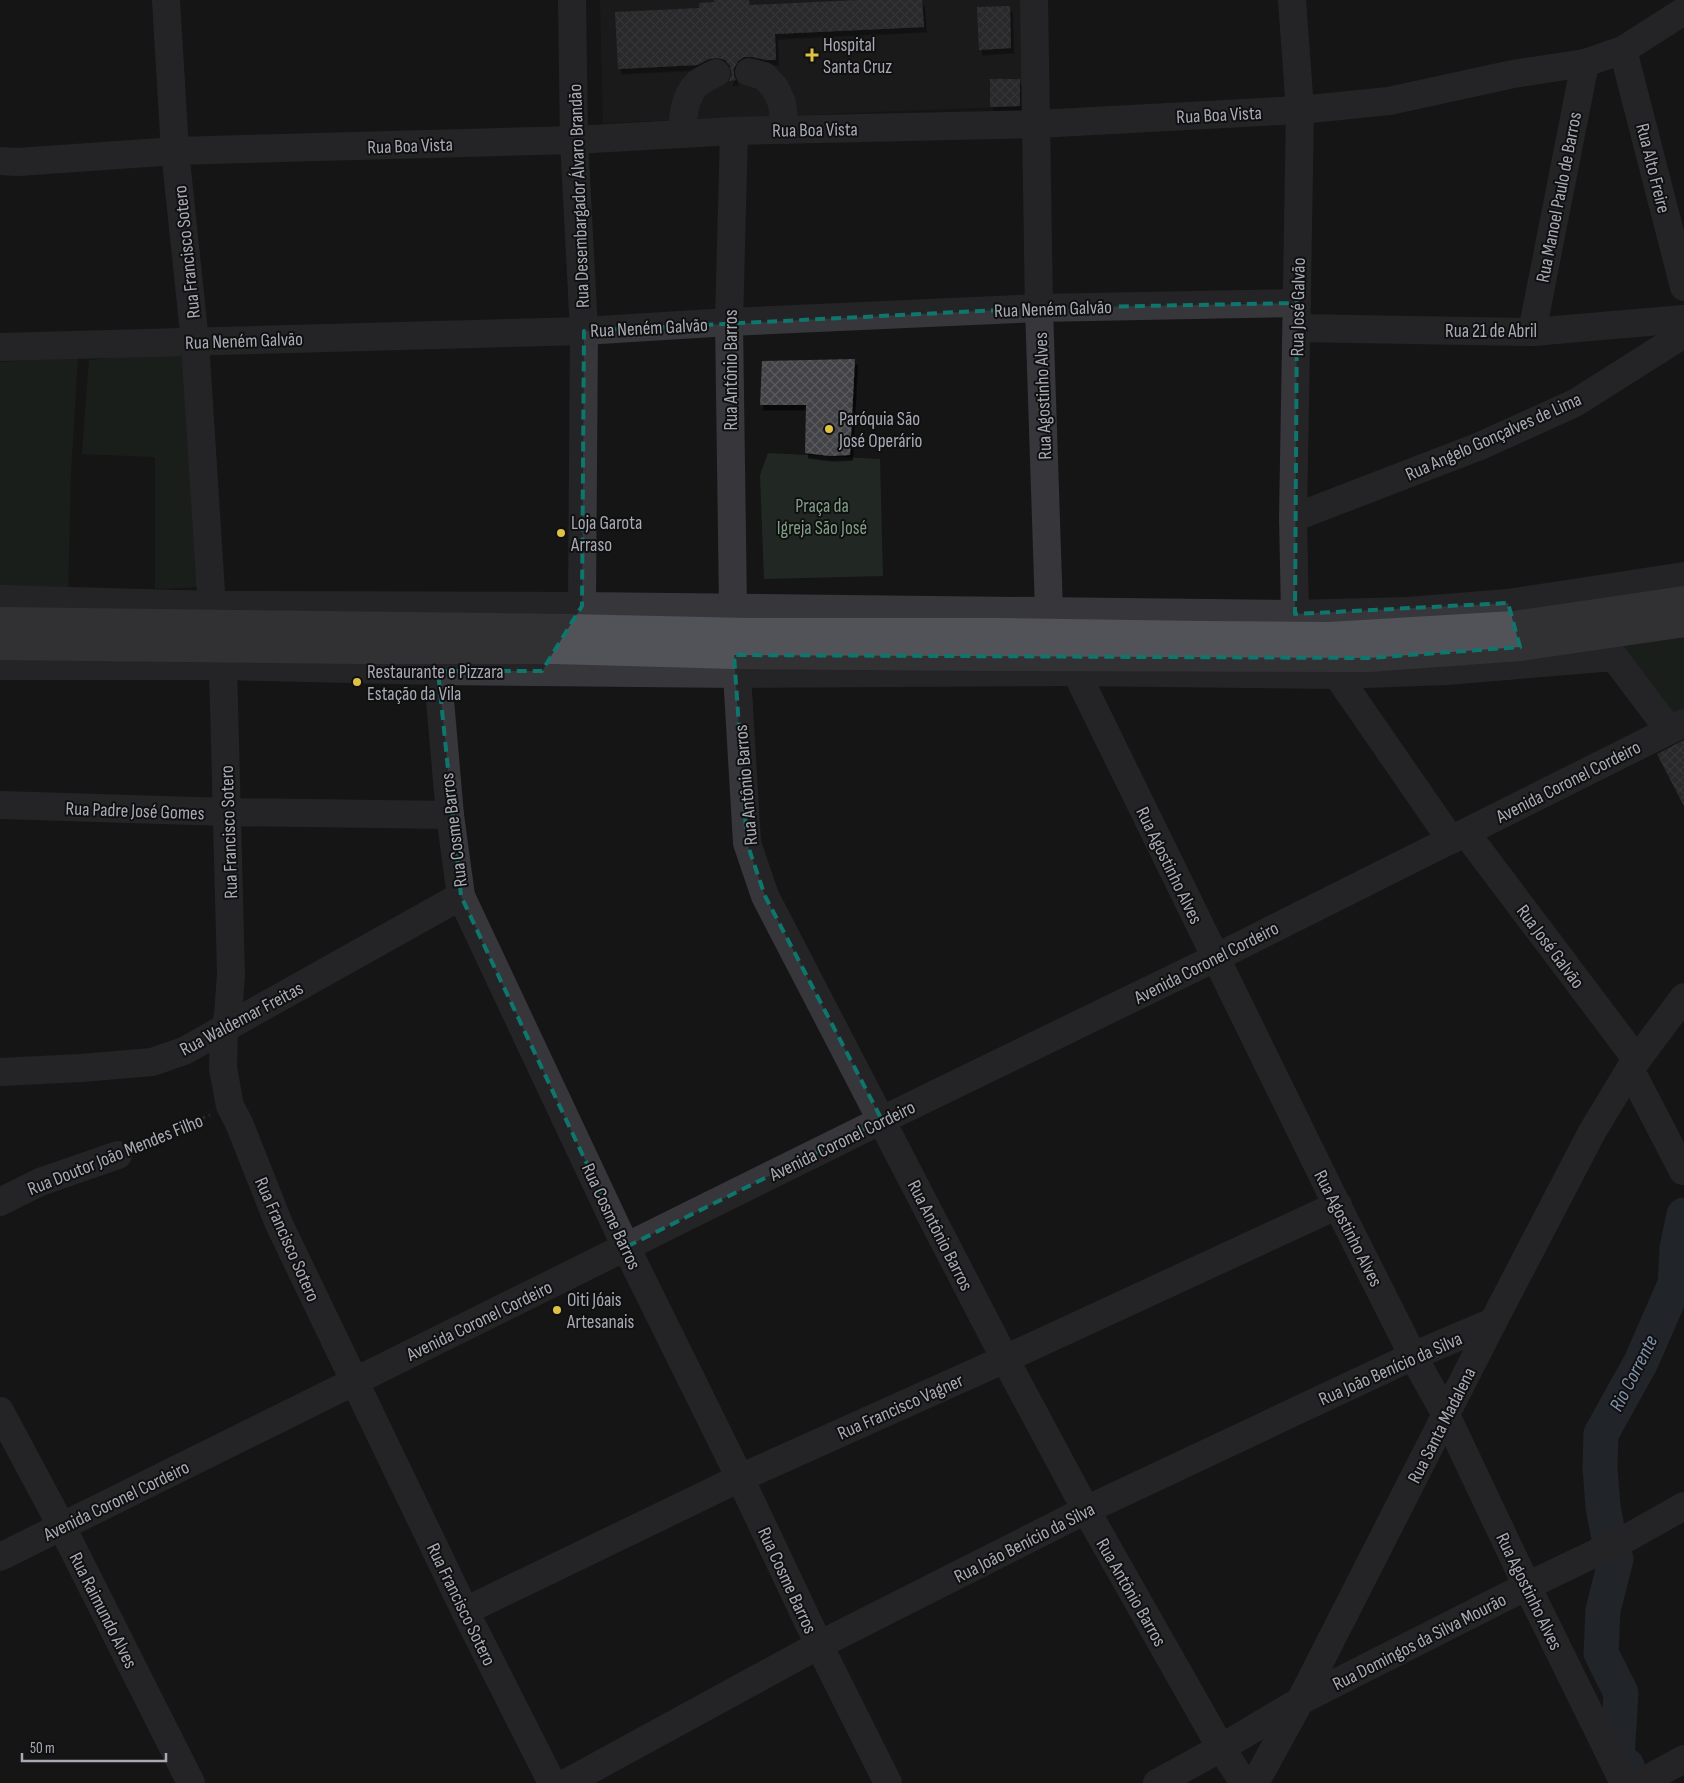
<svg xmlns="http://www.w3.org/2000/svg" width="1684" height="1783" font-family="'Sofia Sans Condensed',sans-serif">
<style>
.built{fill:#212123}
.park{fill:#212823}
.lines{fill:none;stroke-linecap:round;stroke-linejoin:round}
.river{stroke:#2f353e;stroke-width:35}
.building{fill:url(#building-cross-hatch);filter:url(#shadow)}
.path{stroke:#3c3d42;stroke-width:3;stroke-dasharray:2.5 4;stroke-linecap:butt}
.minor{stroke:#36363b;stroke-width:28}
.major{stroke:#525359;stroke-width:28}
.marked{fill:none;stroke:#0f766e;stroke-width:4;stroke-dasharray:10 6;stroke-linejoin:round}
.poi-dot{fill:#dfc244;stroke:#101011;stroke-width:2}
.labels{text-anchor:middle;stroke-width:4;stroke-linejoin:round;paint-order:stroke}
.poi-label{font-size:19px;fill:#a8aab5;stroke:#101011;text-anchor:start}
.street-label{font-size:19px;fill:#a8aab5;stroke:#101011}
.park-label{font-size:19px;fill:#819e87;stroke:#101011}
.water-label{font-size:20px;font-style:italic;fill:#8292ad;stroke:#101011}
</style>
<defs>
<pattern id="building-cross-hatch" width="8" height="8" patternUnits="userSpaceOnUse" patternTransform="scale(1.25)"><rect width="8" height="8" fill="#424246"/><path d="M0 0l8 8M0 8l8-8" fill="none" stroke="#5a5b5e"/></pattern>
<filter id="shadow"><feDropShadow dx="3" dy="5.5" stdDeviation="0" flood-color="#0009"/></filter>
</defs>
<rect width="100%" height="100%" fill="#151516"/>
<polygon class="built" points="600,0 1022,0 1023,106 603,123"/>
<g class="park">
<polygon points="171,352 185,354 200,587 155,589 155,457 82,454 89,360"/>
<polygon points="78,358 71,471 68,594 0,593 0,362"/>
<polygon points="768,453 880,459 883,576 764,579 760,475"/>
<polygon points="1684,632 1684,711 1673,717 1635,663 1557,655"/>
</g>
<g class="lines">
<g class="river">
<polyline points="1608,1533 1603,1507 1600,1467 1601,1434 1641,1362 1675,1284 1677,1248 1684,1215"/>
<polyline points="1616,1559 1603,1610 1601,1653 1621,1693 1617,1758 1627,1766"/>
</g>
</g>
<g class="building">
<polygon points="714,0 749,0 750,5 859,0 922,0 924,27 775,34 776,60 766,60 753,57 744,57 738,61 734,68 734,76 736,80 729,81 732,74 730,66 725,60 718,58 709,59 697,65 618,69 615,12 699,8 699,3 714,2"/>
<polygon points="1010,6 1011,48 979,50 977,7"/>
<polygon points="990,79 1020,79 1020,106 990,107"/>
<polygon points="855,359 850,455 830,456 805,453 806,405 760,405 762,361"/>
<polygon points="1684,740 1684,806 1657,754"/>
</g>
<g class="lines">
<polyline class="path" points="137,1146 210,1115"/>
<g class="minor">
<polyline points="166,0 175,151 195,342 213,624"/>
<polyline points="572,0 574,140 584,331 582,606 573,620"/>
<polyline points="1034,0 1039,308 1049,611"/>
<polyline points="1292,0 1300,110 1293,518 1295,614"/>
<polyline points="1623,50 1684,287"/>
<polyline points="749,72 764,76 775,88 782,103 785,130"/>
<path d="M682 134C683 116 684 96 698 83 703 79 710 76 716 73"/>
<polyline points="0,161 18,162 175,151 574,140 734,131 1037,124 1300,110 1389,101 1513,74 1585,63 1623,50 1684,11"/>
<polyline points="1297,328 1532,332 1684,319"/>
<polyline points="1532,332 1585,63"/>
<polyline points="0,347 584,331 729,322 1039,308 1297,303"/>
<polyline points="1293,518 1480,446 1575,403 1684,334"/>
<polyline points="0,599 213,605 582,606 1295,614 1408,611 1508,603 1684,576"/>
<polyline points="733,608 729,322 734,131"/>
<polyline points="221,649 223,666 231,974 228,1016 224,1030 223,1068 230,1106 239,1123 279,1224 465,1611 552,1783"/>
<polyline points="436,654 450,815 461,896 626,1247 740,1478 819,1645 888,1783"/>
<polyline points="734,657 737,674 747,843 765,896 1005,1359 1086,1510 1221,1748 1244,1783"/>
<polyline points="0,666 223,666 438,671 737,674 1076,672 1337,675 1446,671 1614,657 1669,730"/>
<polyline points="1076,672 1334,1199 1413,1356 1446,1415 1527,1586 1624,1783"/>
<polyline points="1337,675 1451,840"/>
<polyline points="0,805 227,812 450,815"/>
<polyline points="1466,833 1637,1060"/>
<polyline points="1630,1069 1683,1171"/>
<polyline points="0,1072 81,1068 152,1062 184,1051 461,896"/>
<polyline points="0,1202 40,1182 118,1155"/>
<polyline points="0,1411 62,1527 191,1783"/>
<polyline points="0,1557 882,1120 1215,958 1684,723"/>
<polyline points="465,1611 740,1478 1005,1359 1338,1205"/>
<polyline points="566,1783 819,1645 1086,1510 1413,1356 1493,1322"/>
<polyline points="1157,1783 1221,1748 1300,1701 1527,1586 1629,1537 1684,1506"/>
<polyline points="1255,1783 1300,1701 1493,1322 1592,1132 1630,1069 1684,997"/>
<polyline points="1640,1783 1684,1759"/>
</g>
<g class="major">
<polyline points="0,621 568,628 748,632 997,632 1203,635 1329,636 1514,625 1684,600"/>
<polyline points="0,646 360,650 555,650 734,655 998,657 1368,658 1520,647 1684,623"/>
</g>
</g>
<path d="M0 0H1684V1783H0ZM1297 303 1295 614 1508 603 1520 647 1368 658 734 655 747 843 765 896 882 1120 626 1247 461 896 438 671H542L582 606 584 331 1039 308Z" fill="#151516" fill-opacity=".55" fill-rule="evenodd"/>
<path class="marked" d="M1297 303 1295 614 1508 603 1520 647 1368 658 734 655 747 843 765 896 882 1120 626 1247 461 896 438 671H542L582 606 584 331 1039 308Z"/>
<g class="poi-dot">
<path d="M809.5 47.5h5v5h5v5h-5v5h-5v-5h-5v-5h5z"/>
<circle cx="829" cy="429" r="5"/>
<circle cx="561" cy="533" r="5"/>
<circle cx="357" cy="682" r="5"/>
<circle cx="557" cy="1310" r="5"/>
</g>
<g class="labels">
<g class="poi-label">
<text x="823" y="51">Hospital<tspan x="823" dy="22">Santa Cruz</tspan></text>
<text x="839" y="425">Paróquia São<tspan x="839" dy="22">José Operário</tspan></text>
<text x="571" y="529">Loja Garota<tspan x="571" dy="22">Arraso</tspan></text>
<text x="367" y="678">Restaurante e Pizzara<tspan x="367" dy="22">Estação da Vila</tspan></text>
<text x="567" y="1306">Oiti Jóais<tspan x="567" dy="22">Artesanais</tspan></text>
</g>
<g class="street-label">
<text transform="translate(1219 114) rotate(-3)" y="7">Rua Boa Vista</text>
<text transform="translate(815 129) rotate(-1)" y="7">Rua Boa Vista</text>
<text transform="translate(410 145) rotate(-2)" y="7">Rua Boa Vista</text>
<text transform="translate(1654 168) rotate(76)" y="7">Rua Alto Freire</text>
<text transform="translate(578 196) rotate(-92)" y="7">Rua Desembargador Álvaro Brandão</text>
<text transform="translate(1558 197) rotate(-79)" y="7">Rua Manoel Paulo de Barros</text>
<text transform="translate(186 252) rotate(-96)" y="7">Rua Francisco Sotero</text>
<text transform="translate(1297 307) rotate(-89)" y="7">Rua José Galvão</text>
<text transform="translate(1053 308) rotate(-2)" y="7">Rua Neném Galvão</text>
<text transform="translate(649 327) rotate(-3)" y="7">Rua Neném Galvão</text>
<text x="1491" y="337">Rua 21 de Abril</text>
<text transform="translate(244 340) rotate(-2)" y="7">Rua Neném Galvão</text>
<text transform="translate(730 370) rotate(-90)" y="7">Rua Antônio Barros</text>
<text transform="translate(1042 396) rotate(-92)" y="7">Rua Agostinho Alves</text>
<text transform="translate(1493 436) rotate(-24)" y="7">Rua Angelo Gonçalves de Lima</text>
<text transform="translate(1568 781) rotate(-27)" y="7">Avenida Coronel Cordeiro</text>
<text transform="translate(745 785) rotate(-95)" y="7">Rua Antônio Barros</text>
<text transform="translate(135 810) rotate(2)" y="7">Rua Padre José Gomes</text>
<text transform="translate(453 830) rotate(-97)" y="7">Rua Cosme Barros</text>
<text transform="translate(228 832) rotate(-92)" y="7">Rua Francisco Sotero</text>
<text transform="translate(1170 865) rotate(64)" y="7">Rua Agostinho Alves</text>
<text transform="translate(1551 946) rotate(53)" y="7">Rua José Galvão</text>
<text transform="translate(1206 962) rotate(-27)" y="7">Avenida Coronel Cordeiro</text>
<text transform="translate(241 1018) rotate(-28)" y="7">Rua Waldemar Freitas</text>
<text transform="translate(842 1140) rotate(-26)" y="7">Avenida Coronel Cordeiro</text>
<text transform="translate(115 1154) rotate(-22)" y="7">Rua Doutor João Mendes Filho</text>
<text transform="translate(612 1216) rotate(65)" y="7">Rua Cosme Barros</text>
<text transform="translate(1349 1228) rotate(63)" y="7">Rua Agostinho Alves</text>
<text transform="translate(941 1235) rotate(63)" y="7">Rua Antônio Barros</text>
<text transform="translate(288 1239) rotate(66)" y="7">Rua Francisco Sotero</text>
<text transform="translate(479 1320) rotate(-26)" y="7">Avenida Coronel Cordeiro</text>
<text transform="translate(1390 1368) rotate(-24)" y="7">Rua João Benício da Silva</text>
<text transform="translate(900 1406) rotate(-24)" y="7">Rua Francisco Vagner</text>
<text transform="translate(1441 1425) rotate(-63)" y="7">Rua Santa Madalena</text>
<text transform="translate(116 1500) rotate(-26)" y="7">Avenida Coronel Cordeiro</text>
<text transform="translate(1024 1542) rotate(-27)" y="7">Rua João Benício da Silva</text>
<text transform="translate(788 1580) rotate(65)" y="7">Rua Cosme Barros</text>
<text transform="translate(1530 1591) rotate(64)" y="7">Rua Agostinho Alves</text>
<text transform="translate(1132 1592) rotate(60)" y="7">Rua Antônio Barros</text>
<text transform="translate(462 1604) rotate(64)" y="7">Rua Francisco Sotero</text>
<text transform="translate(104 1610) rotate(63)" y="7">Rua Raimundo Alves</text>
<text transform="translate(1419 1641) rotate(-27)" y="7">Rua Domingos da Silva Mourão</text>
</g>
<g class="park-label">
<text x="822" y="512">Praça da<tspan x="822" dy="22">Igreja São José</tspan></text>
</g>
<g class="water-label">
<text transform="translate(1633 1373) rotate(-63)" y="7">Rio Corrente</text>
</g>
</g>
<path d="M22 1753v8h144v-8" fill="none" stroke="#a8aab5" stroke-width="2.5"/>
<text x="30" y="1753" font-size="15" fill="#a8aab5" stroke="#101011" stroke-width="4" paint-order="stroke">50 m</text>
</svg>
